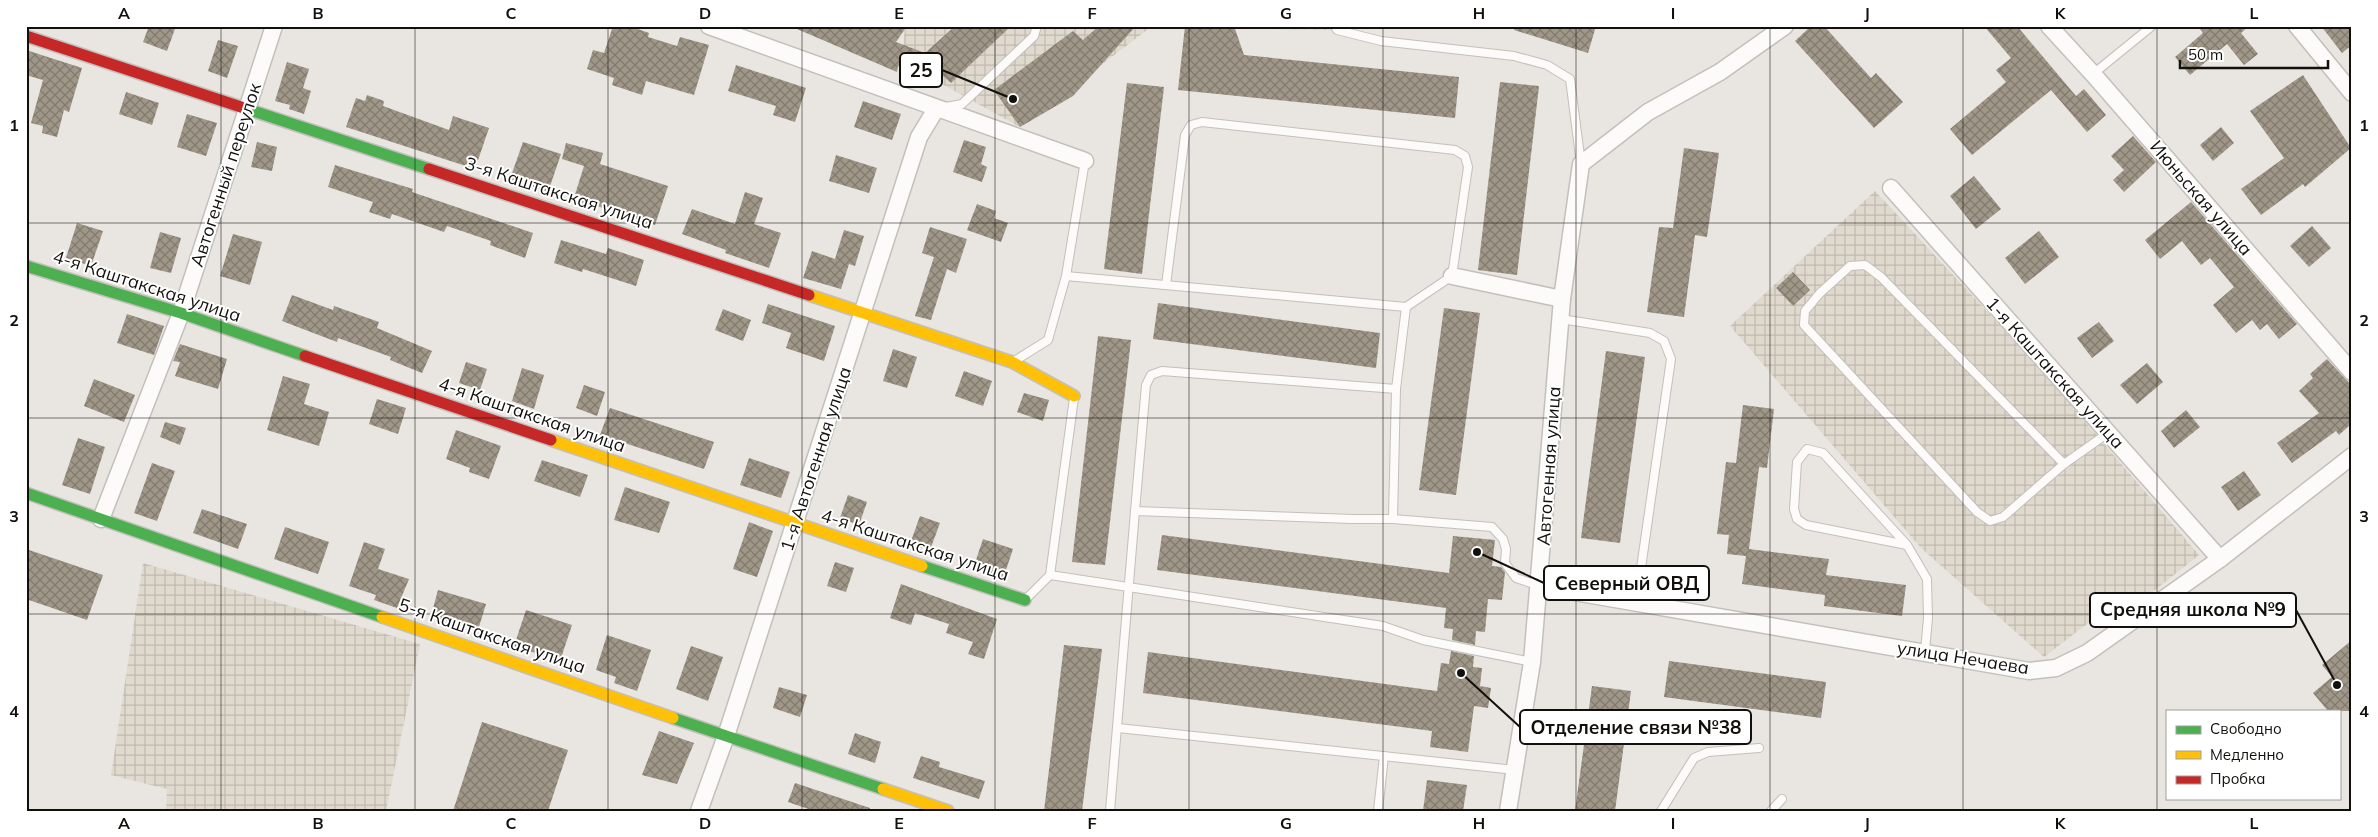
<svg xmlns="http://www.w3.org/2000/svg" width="2378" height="837" font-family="Mulish,sans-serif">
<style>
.industrial{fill:url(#industrial-grid)}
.building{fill:url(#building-cross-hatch)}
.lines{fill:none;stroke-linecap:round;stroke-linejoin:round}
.lane-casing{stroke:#c3c0bc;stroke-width:10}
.street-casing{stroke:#c3c0bc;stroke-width:19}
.fast-casing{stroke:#c3c0bc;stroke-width:14}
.slow-casing{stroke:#c3c0bc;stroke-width:14}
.jam-casing{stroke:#c3c0bc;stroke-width:14}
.lane{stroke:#fcfbfa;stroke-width:8}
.street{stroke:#fcfbfa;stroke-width:16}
.fast{stroke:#4caf50;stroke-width:11}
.slow{stroke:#ffc107;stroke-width:11}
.jam{stroke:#c62828;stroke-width:11}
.grid{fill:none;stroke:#12100c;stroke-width:1;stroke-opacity:0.55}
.labels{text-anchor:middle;stroke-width:4;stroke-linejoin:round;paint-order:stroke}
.street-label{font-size:18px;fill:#12100c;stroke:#fff}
.leader{fill:none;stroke:#12100c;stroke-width:2}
.callout-dot{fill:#12100c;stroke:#fff;stroke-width:2}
.callout{fill:#fff;stroke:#12100c;stroke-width:2}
.callout-label{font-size:19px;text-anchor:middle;font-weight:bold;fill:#12100c}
.neatline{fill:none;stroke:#12100c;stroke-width:2}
.grid-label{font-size:16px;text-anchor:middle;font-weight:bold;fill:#12100c}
</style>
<defs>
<pattern id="industrial-grid" width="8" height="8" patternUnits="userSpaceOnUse" patternTransform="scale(1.25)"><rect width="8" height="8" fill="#e0d9ce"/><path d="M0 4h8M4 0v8" fill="none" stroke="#bfb9b0"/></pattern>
<pattern id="building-cross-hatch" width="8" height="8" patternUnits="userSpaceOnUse" patternTransform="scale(1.25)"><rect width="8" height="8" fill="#a09789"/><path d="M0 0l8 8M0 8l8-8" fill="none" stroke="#817a6e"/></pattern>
</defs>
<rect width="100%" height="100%" fill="#e9e5e0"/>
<g class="industrial">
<polygon points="905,26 1347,26 1337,30 1151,27 1020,127 902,62"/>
<polygon points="1875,191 2035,363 2199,555 2107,628 2096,617 2044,657 1921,548 1730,326"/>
<polygon points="143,563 420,644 386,811 166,811 167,789 111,775"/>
</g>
<g class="building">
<polygon points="149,26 176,26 167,51 143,42"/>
<polygon points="613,26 629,26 649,33 648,37 677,46 680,37 709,45 694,95 646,81 642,95 612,85 614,78 587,69 593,50 604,53"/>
<polygon points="790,26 907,26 896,42 925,53 924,54 955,26 1011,26 951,83 923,58 918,70 898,66 897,72"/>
<polygon points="1099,26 1136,26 1073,96 1020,127 994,90 1073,31 1083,40"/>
<polygon points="1185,26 1234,26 1244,55 1459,77 1455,118 1178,90"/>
<polygon points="1515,26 1596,26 1588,53 1514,30"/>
<polygon points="1811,26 1824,26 1871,78 1876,73 1903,102 1874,128 1795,41"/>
<polygon points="1984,26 2017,26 2076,96 2084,89 2106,115 2087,132 2051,90 1972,155 1950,129 2006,82 1996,70 2011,58"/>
<polygon points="2198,26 2249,26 2241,33 2258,54 2244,65 2227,44 2190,75 2175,57 2203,33"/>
<polygon points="2321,26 2352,26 2352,45 2342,53"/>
<polygon points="218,40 238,46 227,78 208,71"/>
<polygon points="26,50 82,68 69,112 64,110 57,137 42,133 43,126 31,123 43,80 26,75"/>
<polygon points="287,62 309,69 303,88 311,91 304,114 289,109 290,105 275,101"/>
<polygon points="736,65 806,88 795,122 773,115 776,106 728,91"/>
<polygon points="2303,75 2351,148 2305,187 2303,184 2261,215 2241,189 2284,158 2250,111"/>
<polygon points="1500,82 1539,86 1517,275 1478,270"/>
<polygon points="1127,83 1164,87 1142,274 1104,269"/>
<polygon points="126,92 159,103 152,125 119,114"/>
<polygon points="367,95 384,101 383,106 449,130 453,116 489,128 475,169 346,127 356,98 365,101"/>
<polygon points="863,101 901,114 892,140 854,127"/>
<polygon points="187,114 217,123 206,156 177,147"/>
<polygon points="2221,127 2234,143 2213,161 2200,145"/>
<polygon points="2133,136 2156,162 2124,192 2113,180 2124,170 2111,156"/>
<polygon points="964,140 986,147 981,164 987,167 982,182 953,172"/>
<polygon points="257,142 277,147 272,171 251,167"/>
<polygon points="523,142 561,154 548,192 510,179"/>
<polygon points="566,143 603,153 600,164 668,186 655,225 591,204 573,201 584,166 562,159"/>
<polygon points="1684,148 1719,153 1707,237 1695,235 1684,317 1647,312 1659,227 1673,228"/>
<polygon points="836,155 877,168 869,193 829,181"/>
<polygon points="335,165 413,189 412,192 533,233 525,258 490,245 491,241 447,226 444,232 392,214 390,219 369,212 373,202 328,187"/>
<polygon points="1974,176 2001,209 1976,229 1950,196"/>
<polygon points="745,192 763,198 754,224 781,233 769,268 725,253 726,250 682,234 692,209 735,224"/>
<polygon points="2191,202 2297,324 2279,339 2267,324 2260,330 2252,320 2236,333 2213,305 2234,287 2210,258 2201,265 2182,241 2160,259 2145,240"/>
<polygon points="977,204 996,211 994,218 1008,223 1001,242 967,230"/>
<polygon points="77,223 103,231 91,266 66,258"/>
<polygon points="2312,226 2331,248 2309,267 2290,246"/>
<polygon points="930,227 967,239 956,273 947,269 931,320 915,316 934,257 922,253"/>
<polygon points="844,230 864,236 855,266 849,264 841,289 803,278 812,251 835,259"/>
<polygon points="2039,231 2059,257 2025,284 2005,258"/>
<polygon points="160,232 181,238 171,273 150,268"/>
<polygon points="233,234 262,242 250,285 220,276"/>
<polygon points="561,240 606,254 608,248 644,260 636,286 583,269 582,272 554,263"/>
<polygon points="1793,272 1810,290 1793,306 1776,288"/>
<polygon points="292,295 333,310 334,306 379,322 377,328 432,351 422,373 390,360 391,357 338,338 337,342 282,321"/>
<polygon points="1158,303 1380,333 1376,368 1153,339"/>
<polygon points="768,304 835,326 824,361 786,348 791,333 762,323"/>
<polygon points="1444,308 1480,313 1456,495 1419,490"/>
<polygon points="723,309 751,320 743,341 715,330"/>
<polygon points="127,314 164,326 154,355 117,343"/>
<polygon points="2099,322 2114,341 2092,358 2077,338"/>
<polygon points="1098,336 1131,340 1105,565 1072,562"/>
<polygon points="180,344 227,359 218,389 175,376 180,362 173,361"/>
<polygon points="893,349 917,357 907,388 883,381"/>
<polygon points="1606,351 1645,357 1620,543 1581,538"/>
<polygon points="2327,359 2352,386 2352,423 2339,435 2336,431 2292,463 2277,443 2319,413 2299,391 2313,378 2310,374"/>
<polygon points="466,362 487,369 480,390 459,383"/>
<polygon points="2147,363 2163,382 2137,404 2120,385"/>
<polygon points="522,368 544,375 534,409 512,401"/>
<polygon points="964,371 992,381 983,406 955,396"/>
<polygon points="283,376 310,384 304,404 329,412 319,446 267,430"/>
<polygon points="94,379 135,395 124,422 84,406"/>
<polygon points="584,385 605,392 597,416 576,408"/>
<polygon points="1024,393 1049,400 1043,421 1017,412"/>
<polygon points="377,399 406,408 398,434 369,424"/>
<polygon points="1743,405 1774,409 1767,468 1759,467 1749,549 1829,559 1826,575 1906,585 1902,616 1824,606 1825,595 1742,584 1746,556 1727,554 1729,535 1717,534 1726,462 1736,463"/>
<polygon points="610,408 714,442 704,469 600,435"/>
<polygon points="2186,410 2200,427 2174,448 2161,431"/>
<polygon points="165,422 186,428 180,445 160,437"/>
<polygon points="456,430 501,446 489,479 469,472 470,468 446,459"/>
<polygon points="78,438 105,447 90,494 62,485"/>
<polygon points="749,458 790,472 781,498 740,485"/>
<polygon points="542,460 588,475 580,497 534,481"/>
<polygon points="152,463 175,471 157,521 134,513"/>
<polygon points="2244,471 2261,495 2238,511 2221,487"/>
<polygon points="625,487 670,502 659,533 614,520"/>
<polygon points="848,495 867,502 859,525 840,518"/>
<polygon points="202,509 247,524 238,549 193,533"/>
<polygon points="920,516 940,523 930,550 910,544"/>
<polygon points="749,522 773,531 757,577 733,569"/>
<polygon points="285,527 329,542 318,574 274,559"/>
<polygon points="1162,535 1449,573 1453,536 1495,540 1492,566 1501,567 1505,572 1502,600 1488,599 1485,632 1476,631 1475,645 1452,640 1453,629 1444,628 1446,608 1157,570"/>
<polygon points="983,539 1013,549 1003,579 973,569"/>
<polygon points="364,542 385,549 378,569 409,579 397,608 374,600 376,595 349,586"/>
<polygon points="26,549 103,575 87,620 26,599"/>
<polygon points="835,562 854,568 846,592 827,586"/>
<polygon points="901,584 997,619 984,659 968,654 973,642 946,633 949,624 915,613 911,625 890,618"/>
<polygon points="438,590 486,604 478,630 431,616"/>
<polygon points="526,610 572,625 560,661 514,646"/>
<polygon points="607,635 651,650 637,691 614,683 616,677 596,670"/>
<polygon points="2352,640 2352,711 2328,711 2313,693 2332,677 2322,665"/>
<polygon points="1064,645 1102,649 1082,811 1044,811"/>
<polygon points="691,646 723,657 708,701 676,689"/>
<polygon points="1451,651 1474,656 1473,667 1482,668 1480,686 1491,688 1488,708 1474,706 1468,752 1430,747 1432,731 1143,693 1148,652 1437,691 1441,663 1449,664"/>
<polygon points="1669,661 1826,682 1821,718 1664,697"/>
<polygon points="1592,686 1631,691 1615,811 1575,811"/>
<polygon points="779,687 807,695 800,717 773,708"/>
<polygon points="482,722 568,750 548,811 453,811"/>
<polygon points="659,731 694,743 677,784 642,775"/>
<polygon points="855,733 881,742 875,763 848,754"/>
<polygon points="921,756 940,762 939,767 985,781 979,799 913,778"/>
<polygon points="1427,780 1467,785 1463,811 1423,811"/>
<polygon points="795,783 870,808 870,811 814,811 788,802"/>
</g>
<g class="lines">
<g class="lane-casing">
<g id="lane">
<polyline points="1335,26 1337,30 1381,41 1514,56 1547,65 1570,79 1581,164"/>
<polyline points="2093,74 2152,26"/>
<polyline points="946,107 962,104 1034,36 1037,26"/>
<polyline points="1066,276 1406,307"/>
<polyline points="1166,285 1185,135 1191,125 1202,122 1455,150 1465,156 1468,167 1452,276 1406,307 1396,389 1393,519 1492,527 1503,539 1506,549 1505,563 1516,578 1540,586"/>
<polyline points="1561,319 1650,333 1664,341 1671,359 1636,603"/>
<polyline points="1016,360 1048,340 1066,276 1085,161"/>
<polyline points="2064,464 2003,517 1990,521 1977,512 1804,325 1805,311 1820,293 1850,266 1865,265 1881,277 2064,464 2108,433"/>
<polyline points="1393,519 1352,519 1135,511 1146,385 1151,375 1162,371 1396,389"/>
<polyline points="1907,545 1823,453 1807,449 1797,462 1794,509 1797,519 1806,525 1907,545 1927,579 1928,618 1925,651"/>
<polyline points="1050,575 1383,626 1423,640 1532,662"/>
<polyline points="1027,598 1050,575 1074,398"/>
<polyline points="1118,728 1515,770"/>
<polyline points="1110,811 1135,511"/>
<polyline points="1378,811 1384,756"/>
<polyline points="1661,811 1694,758 1708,752 1759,748"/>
<polyline points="1771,811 1782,799"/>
</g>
</g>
<g class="street-casing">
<g id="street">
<polyline points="709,26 1085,161"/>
<polyline points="2049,26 2093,74 2352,372"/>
<polyline points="2297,26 2352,93"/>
<polyline points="1891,188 2220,559"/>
<polyline points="1452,276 1562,299"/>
<polyline points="101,519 181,313 274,26"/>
<polyline points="1540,586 2029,671 2056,668 2087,653 2220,559 2352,456"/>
<polyline points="699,811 726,736 919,137 936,109"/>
<polyline points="1508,811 1532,662 1562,299 1581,164 1648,112 1720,72 1785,26"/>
</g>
</g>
<g class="fast-casing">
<g id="fast">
<polyline points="241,107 429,169"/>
<polyline points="26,266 181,313 305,356"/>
<polyline points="26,493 382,617"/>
<polyline points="922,566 1025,600"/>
<polyline points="673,718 883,789"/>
</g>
</g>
<g class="slow-casing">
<g id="slow">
<polyline points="809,295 1012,362 1074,396"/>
<polyline points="551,440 922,566"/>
<polyline points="382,617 673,718"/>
<polyline points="883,789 948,811"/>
</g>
</g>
<g class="jam-casing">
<g id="jam">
<polyline points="26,36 241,107"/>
<polyline points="429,169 809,295"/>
<polyline points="305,356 551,440"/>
</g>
</g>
<use href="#lane" class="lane"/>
<use href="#street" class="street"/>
<use href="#fast" class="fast"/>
<use href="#slow" class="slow"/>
<use href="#jam" class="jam"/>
</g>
<path class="grid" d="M221 26V811M415 26V811M608 26V811M802 26V811M995 26V811M1189 26V811M1383 26V811M1576 26V811M1770 26V811M1963 26V811M2157 26V811M26 223H2352M26 418H2352M26 614H2352"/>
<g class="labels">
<g class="street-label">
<text transform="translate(226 175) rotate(-72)" y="6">Автогенный переулок</text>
<text transform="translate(559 193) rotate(18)" y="6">3-я Каштакская улица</text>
<text transform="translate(2201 198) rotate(49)" y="6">Июньская улица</text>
<text transform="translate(147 286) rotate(18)" y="6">4-я Каштакская улица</text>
<text transform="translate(2055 373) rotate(48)" y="6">1-я Каштакская улица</text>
<text transform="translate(532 415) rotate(19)" y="6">4-я Каштакская улица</text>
<text transform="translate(816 459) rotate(-72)" y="6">1-я Автогенная улица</text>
<text transform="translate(1549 466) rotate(-86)" y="6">Автогенная улица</text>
<text transform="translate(915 545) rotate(18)" y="6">4-я Каштакская улица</text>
<text transform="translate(492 636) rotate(19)" y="6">5-я Каштакская улица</text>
<text transform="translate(1963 658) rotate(9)" y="6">улица Нечаева</text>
</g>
</g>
<path class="leader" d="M1013 99L942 70M1477 552L1544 583M2337 685L2296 610M1461 673L1520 727"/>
<g class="callout-dot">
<circle cx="1013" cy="99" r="5"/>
<circle cx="1477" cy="552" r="5"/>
<circle cx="2337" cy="685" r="5"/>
<circle cx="1461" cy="673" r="5"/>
</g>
<g class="callout">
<rect x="900" y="53" width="42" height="34" rx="5"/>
<rect x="1544" y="566" width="165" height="34" rx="5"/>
<rect x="2090" y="593" width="206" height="34" rx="5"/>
<rect x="1520" y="710" width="231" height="34" rx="5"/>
</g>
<g class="callout-label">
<text x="921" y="77">25</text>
<text x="1627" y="590">Северный ОВД</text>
<text x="2193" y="616">Средняя школа №9</text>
<text x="1636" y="734">Отделение связи №38</text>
</g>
<rect width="2378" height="837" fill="none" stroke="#ffffff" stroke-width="55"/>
<rect x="2166" y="710" width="175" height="90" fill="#ffffff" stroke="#a09f9e"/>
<rect x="2176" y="726" width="25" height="8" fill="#4caf50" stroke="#a09f9e"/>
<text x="2210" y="734" font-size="15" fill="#12100c">Свободно</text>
<rect x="2176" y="751" width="25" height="8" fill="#ffc107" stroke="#a09f9e"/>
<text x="2210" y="760" font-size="15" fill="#12100c">Медленно</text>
<rect x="2176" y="776" width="25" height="8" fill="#c62828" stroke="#a09f9e"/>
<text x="2210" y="784" font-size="15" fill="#12100c">Пробка</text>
<path d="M2180 60v8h148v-8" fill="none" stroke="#12100c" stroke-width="2.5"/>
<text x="2188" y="60" font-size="15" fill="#12100c" stroke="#ffffff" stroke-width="4" paint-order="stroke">50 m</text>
<rect x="28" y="28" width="2322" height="782" class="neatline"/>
<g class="grid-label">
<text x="124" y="19">A</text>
<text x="318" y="19">B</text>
<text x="511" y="19">C</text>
<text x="705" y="19">D</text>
<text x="899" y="19">E</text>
<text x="1092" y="19">F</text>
<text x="1286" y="19">G</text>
<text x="1479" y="19">H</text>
<text x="1673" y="19">I</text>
<text x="1867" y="19">J</text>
<text x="2060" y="19">K</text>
<text x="2254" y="19">L</text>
<text x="14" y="131">1</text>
<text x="2364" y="131">1</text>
<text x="14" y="326">2</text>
<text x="2364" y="326">2</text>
<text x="14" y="522">3</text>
<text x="2364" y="522">3</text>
<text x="14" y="717">4</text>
<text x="2364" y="717">4</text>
<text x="124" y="829">A</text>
<text x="318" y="829">B</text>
<text x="511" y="829">C</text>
<text x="705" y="829">D</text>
<text x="899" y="829">E</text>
<text x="1092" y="829">F</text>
<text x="1286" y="829">G</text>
<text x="1479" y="829">H</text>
<text x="1673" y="829">I</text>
<text x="1867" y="829">J</text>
<text x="2060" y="829">K</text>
<text x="2254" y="829">L</text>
</g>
</svg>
